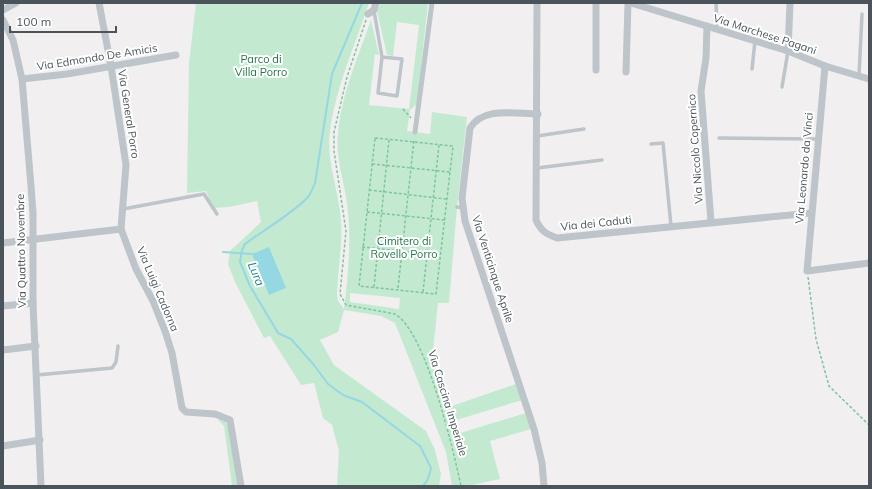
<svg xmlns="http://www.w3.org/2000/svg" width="872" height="489" font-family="Mulish,sans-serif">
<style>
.green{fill:#c3ead0;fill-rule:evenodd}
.water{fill:#95d7e2}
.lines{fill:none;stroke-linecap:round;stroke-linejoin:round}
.stream{stroke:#95d7e2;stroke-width:2}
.path{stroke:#7fc49e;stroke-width:1.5;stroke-dasharray:3 2;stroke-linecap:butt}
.service{stroke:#bdc4ca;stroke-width:3.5}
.pedestrian{stroke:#bdc4ca;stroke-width:5}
.minor{stroke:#bdc4ca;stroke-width:7}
.labels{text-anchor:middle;stroke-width:4;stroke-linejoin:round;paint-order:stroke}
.street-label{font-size:11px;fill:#4a545a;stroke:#fff}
.park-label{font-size:11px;fill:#227446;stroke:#fff}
.water-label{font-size:12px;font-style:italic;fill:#1c8193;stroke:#fff}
</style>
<rect width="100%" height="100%" fill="#f2eff0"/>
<g class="green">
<path d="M196 3H369C355 45 336 87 330 131 326 157 337 186 340 212 344 240 338 267 337 294L338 301 344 309C348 278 351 244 348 212 346 186 335 160 338 134 341 95 358 57 371 20L379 55 375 54 369 105 409 109 419 25 397 22 393 56 387 55 377 11 381 3H428L417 104 410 110 407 131 430 134 432 112 467 117 457 207 449 303H438L433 350 449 407 516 384 522 400 453 421 457 434 526 413 531 429 490 441 500 479 468 486H452L446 452 395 323 381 316 344 310 338 332 320 340 334 365 426 431 435 450 441 474 439 486H337L339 451 332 425 323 418 314 383 301 385 270 336 264 338 235 282 228 264 230 251 261 222 257 201 229 207 213 208 206 191 187 193 189 63ZM350 293 400 298 399 309 350 302Z"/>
<polygon points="218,420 225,421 229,428 238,486 232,486 224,426"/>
</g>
<polygon class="water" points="269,247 286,288 269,295 252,254"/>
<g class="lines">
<g class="stream">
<path d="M362 3 332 74 315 183C313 188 311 193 308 197 296 211 261 232 245 244L242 250 240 262 250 286 278 333 291 339 314 365 328 384 343 395 362 402 420 446 431 468 428 479 423 486"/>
<polyline points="223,252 252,254"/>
</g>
<g class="path">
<path d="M366 20 347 77 334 132V151L346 231 340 294 346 305 395 314C426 332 453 449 461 486"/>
<polyline points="403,109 411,118"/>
<polygon points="375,138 453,146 436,294 359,286"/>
<polyline points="372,164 450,172"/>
<polyline points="369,190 446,199"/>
<polyline points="367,212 445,220"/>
<polyline points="362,247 439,255"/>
<polyline points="808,277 816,339 829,386 869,425"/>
<polyline points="374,287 389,140"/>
<polyline points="398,288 414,140"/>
<polyline points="423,292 439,145"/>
</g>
<g class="service">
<polyline points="716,3 717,30"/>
<polyline points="374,11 382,57 378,93 397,96 402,59 382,57"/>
<polyline points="752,69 755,41"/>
<polyline points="859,76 862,14"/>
<polyline points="782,87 788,51"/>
<polyline points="537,136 584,129"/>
<polyline points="719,138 818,139"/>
<polyline points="651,144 663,143 671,226"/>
<polyline points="537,168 602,160"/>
<polyline points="457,207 464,208"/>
<polyline points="123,209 204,194 217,214"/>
<polyline points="37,375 112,368 116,362 118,346"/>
</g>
<polyline class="pedestrian" points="415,132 432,3"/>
<g class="minor">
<polyline points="99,3 111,66 126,165 121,229 136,269 153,301 165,331 172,353 182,408 186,412 215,414 230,420 241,486"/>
<path d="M537 3 536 220C541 231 546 234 557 238L811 213"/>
<polyline points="596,3 596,70"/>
<polyline points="631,3 788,51 825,66 869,79"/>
<polyline points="3,10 16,3"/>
<polyline points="368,14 374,10 376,3"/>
<polyline points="3,20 13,40 22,79 31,186 33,213 33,303 41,486"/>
<polyline points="707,26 706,58 701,91 711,222"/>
<polyline points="788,51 790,3"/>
<polyline points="825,66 807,271 869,263"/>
<polyline points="626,72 628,3"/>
<polyline points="22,79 67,74 176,55"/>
<path d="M538 114C516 114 483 106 470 128L462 198 465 221 534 429 542 463 544 486"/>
<polyline points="3,243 121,229"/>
<polyline points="3,306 33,303"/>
<polyline points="3,350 36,346"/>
<polyline points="3,446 40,440"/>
</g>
</g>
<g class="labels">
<g class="street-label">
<text transform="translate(765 34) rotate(18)" y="4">Via Marchese Pagani</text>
<text transform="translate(97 57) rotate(-9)" y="4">Via Edmondo De Amicis</text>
<text transform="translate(129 114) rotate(81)" y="4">Via General Porro</text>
<text transform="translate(695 149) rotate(-94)" y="4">Via Niccolò Copernico</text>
<text transform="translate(804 168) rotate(-85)" y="4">Via Leonardo da Vinci</text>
<text transform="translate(596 223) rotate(-6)" y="4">Via dei Caduti</text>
<text transform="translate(21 251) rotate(-91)" y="4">Via Quattro Novembre</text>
<text transform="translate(493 269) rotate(72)" y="4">Via Venticinque Aprile</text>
<text transform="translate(158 289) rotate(67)" y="4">Via Luigi Cadorna</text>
<text transform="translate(448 403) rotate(73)" y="4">Via Cascina Imperiale</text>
</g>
<g class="park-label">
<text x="261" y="63">Parco di<tspan x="261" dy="13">Villa Porro</tspan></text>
<text x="404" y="245">Cimitero di<tspan x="404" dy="13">Rovello Porro</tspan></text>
</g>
<g class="water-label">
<text transform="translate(256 274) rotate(67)" y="4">Lura</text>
</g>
</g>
<rect width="872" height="489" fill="none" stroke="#4a545a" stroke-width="8"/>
<path d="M10 26v6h106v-6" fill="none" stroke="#4a545a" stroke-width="2"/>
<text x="16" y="26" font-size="12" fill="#4a545a" stroke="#ffffff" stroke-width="3" paint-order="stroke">100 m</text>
</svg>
